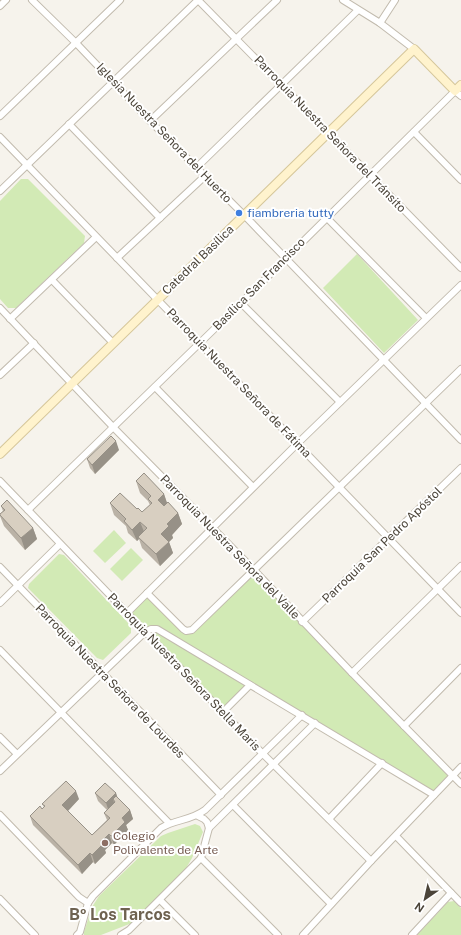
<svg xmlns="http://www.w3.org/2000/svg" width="461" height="935" font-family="'Public Sans',sans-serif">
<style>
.green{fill:#d2eab5}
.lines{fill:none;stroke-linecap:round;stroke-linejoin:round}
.street-casing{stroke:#c2bbae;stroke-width:8}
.secondary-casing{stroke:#d6c79b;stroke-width:10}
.street{stroke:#fff;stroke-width:6}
.secondary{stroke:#fff3cd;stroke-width:8}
.wall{fill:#bab2a6}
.shaded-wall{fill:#979187}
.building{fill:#d8cfc1;stroke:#979187}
.shop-dot{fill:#3f7fe0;stroke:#fff;stroke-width:1.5}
.education-dot{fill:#8d6e63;stroke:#fff;stroke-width:1.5}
.labels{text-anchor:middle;stroke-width:4;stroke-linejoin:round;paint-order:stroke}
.street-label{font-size:12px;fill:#4b4439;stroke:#fff}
.shop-label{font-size:12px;fill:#366cbe;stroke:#fff;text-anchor:start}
.education-label{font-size:12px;fill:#785e54;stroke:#fff;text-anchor:start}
.district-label{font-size:16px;font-weight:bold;fill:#6e6250;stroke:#fff}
</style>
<rect width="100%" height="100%" fill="#f6f3ec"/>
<g class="green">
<polygon points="21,179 28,179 85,236 84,243 16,308 8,308 0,299 0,201"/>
<polygon points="357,254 418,320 384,353 323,288"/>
<polygon points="114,530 126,543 105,563 93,551"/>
<polygon points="131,548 143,560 122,581 110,569"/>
<polygon points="59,554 64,555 131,626 131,633 103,660 97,658 28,588 29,584"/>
<polygon points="254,571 452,775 434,794 250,685 223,712 127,613 147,594 186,631"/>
<polygon points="195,824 200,826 203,832 192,858 185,870 132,923 101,935 84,935 84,932 92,907 99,896 161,836 168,833"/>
<polygon points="454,901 461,908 461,935 417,935 448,902"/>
</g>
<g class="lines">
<g class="street-casing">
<g id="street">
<polyline points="32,0 76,43 154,125 244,215 461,440"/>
<polyline points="198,0 461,268"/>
<polyline points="343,0 380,23 414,49"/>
<polyline points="0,6 6,0"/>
<polyline points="380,23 395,0"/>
<polyline points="0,116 120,0"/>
<polyline points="150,121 277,0"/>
<polyline points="69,124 160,218"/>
<polyline points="414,132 461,180"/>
<polyline points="0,137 461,613"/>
<polyline points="196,168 358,10"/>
<polyline points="0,191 198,0"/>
<polyline points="327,218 426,318"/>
<polyline points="117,258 205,176"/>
<polyline points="52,280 113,343"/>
<polyline points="241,303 340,402"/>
<polyline points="0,308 114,428 254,570 352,673 461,784"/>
<polyline points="10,319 96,237"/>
<polyline points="0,375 34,343"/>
<polyline points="155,387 253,487"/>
<polyline points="0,481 263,754 371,861"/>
<polyline points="28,510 241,303 455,91 461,96"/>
<polyline points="0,567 221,795"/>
<polyline points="147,593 183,629 186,631 192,630 461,369"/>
<polyline points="0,603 60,544"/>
<polyline points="127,613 298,443 461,285"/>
<polyline points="302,622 461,468"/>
<polyline points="0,650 169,823"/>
<polyline points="352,673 461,566"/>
<polyline points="223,712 250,685"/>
<polyline points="404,726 461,668"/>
<polyline points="0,737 17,754"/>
<polyline points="0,771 145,632 151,629 157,629 434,795"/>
<polyline points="233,805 331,904"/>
<polyline points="0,815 79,897 88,903"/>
<polyline points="329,819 382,763"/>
<polyline points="209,828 315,723"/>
<polyline points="396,836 461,903"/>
<polyline points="201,858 278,935"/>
<polyline points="0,899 35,935"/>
<polyline points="160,900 195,935"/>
<path d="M77 935 80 932 88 903 93 896 161 828C176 819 190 821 205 810L302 715"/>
<polyline points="121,935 129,930 201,858 209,828 207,822 204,819 198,816"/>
<polyline points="303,935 371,861 461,767"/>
<polyline points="412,935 451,893"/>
</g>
</g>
<g class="secondary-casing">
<polyline id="secondary" points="0,454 414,49 455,91 461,85"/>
</g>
<use href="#street" class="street"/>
<use href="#secondary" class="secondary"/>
</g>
<g class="wall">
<polygon points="119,450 95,474 90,468 87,459"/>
<polygon points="136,481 164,494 167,503 178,513 182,524 172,535 173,538 169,542 173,553 160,566 142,548 139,539 137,541 128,533 126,526 114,515 110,503 137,509 142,512 150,505 148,501 140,493"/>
<polygon points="1,506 33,528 37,539 25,550 4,526 0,516 0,514 3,511"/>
<polygon points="95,793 116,793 117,798 130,810 133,819 126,825 128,830 114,845 112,843 105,850 106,853 95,864 93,862 82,874 33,825 30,816 42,809 44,807 42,804 79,799 68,811 92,835 107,820 104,813 107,810 98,801"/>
</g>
<g class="shaded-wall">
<polygon points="116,441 119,450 95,474 92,465"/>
<polygon points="164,494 168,506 163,512 158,500"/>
<polygon points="178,513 182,524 172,535 173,538 169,542 173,553 160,566 156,554 161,534 167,524"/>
<polygon points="140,522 145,534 138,537 139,539 137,541 132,530"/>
<polygon points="33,528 37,539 25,550 21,538"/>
<polygon points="76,791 79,799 65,814 62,805"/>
<polygon points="116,793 119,802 115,802 113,799 115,806 109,812 106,803"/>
<polygon points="130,810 133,819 126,825 128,830 114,845 111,836 122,818"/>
<polygon points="109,834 112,843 105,850 106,853 95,864 92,855 101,842"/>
<polygon points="90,853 93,862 82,874 78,865"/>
</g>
<g class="building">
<polygon points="111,436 116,441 92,465 87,459"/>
<polygon points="144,473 164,494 158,500 164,506 168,502 178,513 167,524 169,526 161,534 169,542 156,554 138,537 147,528 140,522 132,530 124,521 126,519 110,503 120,493 137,509 138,508 142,512 152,503 148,499 151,496 136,481"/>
<polygon points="7,500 33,528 21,538 0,515 0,514 5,510 1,506"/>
<polygon points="66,781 76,791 62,805 92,835 110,818 104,813 115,802 113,799 116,796 130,810 122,818 125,822 111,836 109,834 101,842 103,844 92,855 90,853 78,865 30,816 40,806 42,809 45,806 42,804"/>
<polygon points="105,783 116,793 106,803 95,793"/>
</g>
<circle class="shop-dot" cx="239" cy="213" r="4"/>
<circle class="education-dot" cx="105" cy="843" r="4"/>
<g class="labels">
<g class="street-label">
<text transform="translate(164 133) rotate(46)" y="4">Iglesia Nuestra Señora del Huerto</text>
<text transform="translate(330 134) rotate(46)" y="4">Parroquia Nuestra Señora del Tránsito</text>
<text transform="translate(198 260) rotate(-44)" y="4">Catedral Basílica</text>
<text transform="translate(259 284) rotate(-45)" y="4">Basílica San Francisco</text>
<text transform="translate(239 383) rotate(46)" y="4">Parroquia Nuestra Señora de Fátima</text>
<text transform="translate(382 545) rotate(-44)" y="4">Parroquia San Pedro Apóstol</text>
<text transform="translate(230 547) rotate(46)" y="4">Parroquia Nuestra Señora del Valle</text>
<text transform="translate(184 672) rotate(46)" y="4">Parroquia Nuestra Señora Stella Maris</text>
<text transform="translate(110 681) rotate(46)" y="4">Parroquia Nuestra Señora de Lourdes</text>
</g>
<g class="shop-label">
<text x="247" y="217">fiambreria tutty</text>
</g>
<g class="education-label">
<text x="113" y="840">Colegio<tspan x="113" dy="14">Polivalente de Arte</tspan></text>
</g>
<g class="district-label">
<text x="120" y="920">Bº Los Tarcos</text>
</g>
</g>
<g transform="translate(425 899) rotate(214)" stroke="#ffffff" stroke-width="3" paint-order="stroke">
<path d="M0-3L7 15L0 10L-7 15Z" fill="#4b4439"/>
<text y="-6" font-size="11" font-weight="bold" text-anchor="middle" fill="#4b4439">N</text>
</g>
</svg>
